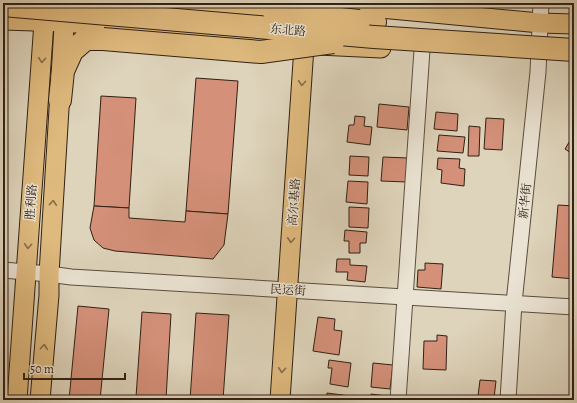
<svg xmlns="http://www.w3.org/2000/svg" width="577" height="403" font-family="Alegreya,'Noto Serif SC',serif">
<style>
.building{fill:#d49079;stroke:#312014}
.lines{fill:none;stroke-linecap:round;stroke-linejoin:round}
.minor-casing{stroke:#5c4d3e;stroke-width:17}
.major-casing{stroke:#312014;stroke-width:21}
.highway-casing{stroke:#312014;stroke-width:24}
.minor{stroke:#eae3d3;stroke-width:15}
.major{stroke:#dfba7e;stroke-width:19}
.highway{stroke:#dfba7e;stroke-width:22}
.highway-bridge-casing{stroke:#312014;stroke-width:24;stroke-linecap:butt}
.highway-bridge{stroke:#dfba7e;stroke-width:22}
.oneway{stroke:#886d49}
.labels{text-anchor:middle;stroke-width:3;stroke-linejoin:round;paint-order:stroke}
.street-label{font-size:12px;fill:#312014;stroke:#eae3d3}
</style>
<rect width="100%" height="100%" fill="#ded4bb"/>
<filter id="stains"><feTurbulence type="fractalNoise" baseFrequency=".005" numOctaves="4"/><feColorMatrix values="0 0 0 0 .2 0 0 0 0 .09 0 0 0 0 .02 0 0 0 .5 -.17"/></filter>
<radialGradient id="worn" r=".72"><stop offset=".6" stop-color="#630" stop-opacity="0"/><stop offset="1" stop-color="#630" stop-opacity=".3"/></radialGradient>
<g class="building">
<polygon points="196,78 238,81 228,214 186,211"/>
<polygon points="101,96 136,98 129,208 94,206"/>
<polygon points="379,104 409,107 407,130 377,127"/>
<polygon points="436,112 458,114 457,131 434,129"/>
<polygon points="355,116 365,117 364,126 372,127 370,145 347,142 349,125 354,125"/>
<polygon points="486,118 504,119 502,150 484,149"/>
<polygon points="469,126 480,127 479,156 468,156"/>
<polygon points="574,134 574,155 565,149"/>
<polygon points="439,135 465,137 463,153 437,151"/>
<polygon points="350,156 369,157 368,176 349,175"/>
<polygon points="383,157 409,158 407,182 381,181"/>
<polygon points="438,158 460,159 459,168 465,169 464,186 441,183 442,170 437,169"/>
<polygon points="348,181 368,182 367,204 346,202"/>
<polygon points="558,205 574,206 574,279 552,277"/>
<polygon points="94,206 129,208 129,218 185,222 186,211 228,214 224,245 213,259 115,251 103,248 94,240 90,228"/>
<polygon points="349,207 369,208 368,228 349,227"/>
<polygon points="345,230 367,232 366,243 360,243 360,253 349,253 349,241 344,241"/>
<polygon points="337,259 350,259 350,265 367,266 365,282 347,280 348,272 336,272"/>
<polygon points="425,263 443,264 441,289 417,287 418,270 425,270"/>
<polygon points="78,306 109,309 100,400 69,400"/>
<polygon points="142,312 171,314 166,399 136,397"/>
<polygon points="196,313 229,315 223,400 190,400"/>
<polygon points="318,317 335,319 334,330 342,331 339,355 313,351"/>
<polygon points="437,335 447,336 446,370 423,369 424,341 437,341"/>
<polygon points="329,360 351,363 348,387 330,384 332,368 328,368"/>
<polygon points="373,363 393,365 390,389 371,387"/>
<polygon points="480,380 496,381 494,398 478,396"/>
<polygon points="327,393 350,396 350,400 326,400"/>
<polygon points="371,394 394,397 393,400 370,400"/>
</g>
<g class="lines">
<g class="minor-casing">
<g id="minor">
<polyline points="3,270 49,274 71,277 574,307"/>
<polyline points="398,400 422,50"/>
<polyline points="508,400 514,303 538,72 541,3"/>
</g>
</g>
<g class="major-casing">
<g id="major">
<polyline points="338,4 540,23 574,24"/>
<polyline points="3,20 65,22 291,43"/>
<polyline points="318,45 381,48"/>
<polyline points="17,400 45,8"/>
<polyline points="40,400 49,295 49,274 65,10"/>
<polyline points="280,400 307,3"/>
</g>
</g>
<g class="highway-casing">
<g id="highway">
<polyline points="164,3 274,12"/>
<polyline points="321,3 375,22"/>
<polyline points="60,100 63,71 72,51 86,39 103,39"/>
</g>
</g>
<use href="#minor" class="minor"/>
<use href="#major" class="major"/>
<use href="#highway" class="highway"/>
<g class="highway-bridge-casing">
<g id="highway-bridge">
<polyline points="3,5 374,37 574,50"/>
<polyline points="274,12 359,21"/>
<polyline points="103,39 261,52 333,42"/>
</g>
</g>
<use href="#highway-bridge" class="highway-bridge"/>
</g>
<defs><path id="oneway-chevron" d="M-2-3.5L2.5 0L-2 3.5" fill="none" stroke-width="1.6" stroke-linecap="round" stroke-linejoin="round"/></defs>
<g class="oneway">
<use href="#oneway-chevron" transform="translate(42 60) rotate(94)"/>
<use href="#oneway-chevron" transform="translate(302 83) rotate(94)"/>
<use href="#oneway-chevron" transform="translate(53 203) rotate(-86)"/>
<use href="#oneway-chevron" transform="translate(291 240) rotate(94)"/>
<use href="#oneway-chevron" transform="translate(28 246) rotate(94)"/>
<use href="#oneway-chevron" transform="translate(44 347) rotate(-85)"/>
<use href="#oneway-chevron" transform="translate(282 370) rotate(94)"/>
</g>
<g class="labels">
<g class="street-label">
<text transform="translate(288 30) rotate(5)" y="4">东北路</text>
<text transform="translate(525 201) rotate(-84)" y="4">新华街</text>
<text transform="translate(31 202) rotate(-86)" y="4">胜利路</text>
<text transform="translate(294 202) rotate(-86)" y="4">高尔基路</text>
<text transform="translate(288 290) rotate(3)" y="4">民运街</text>
</g>
</g>
<rect width="577" height="403" fill="none" stroke="#ded4bb" stroke-width="16"/>
<rect x="4" y="4" width="569" height="395" fill="none" stroke="#312014" stroke-width="2"/>
<rect x="8" y="8" width="561" height="387" fill="none" stroke="#312014"/>
<path d="M24 373v6h101v-6" fill="none" stroke="#312014" stroke-width="2"/>
<text x="30" y="373" font-size="12" fill="#312014" stroke="#eae3d3" stroke-width="3" paint-order="stroke">50 m</text>
<rect width="100%" height="100%" filter="url(#stains)"/>
<rect width="100%" height="100%" fill="url(#worn)"/>
</svg>
